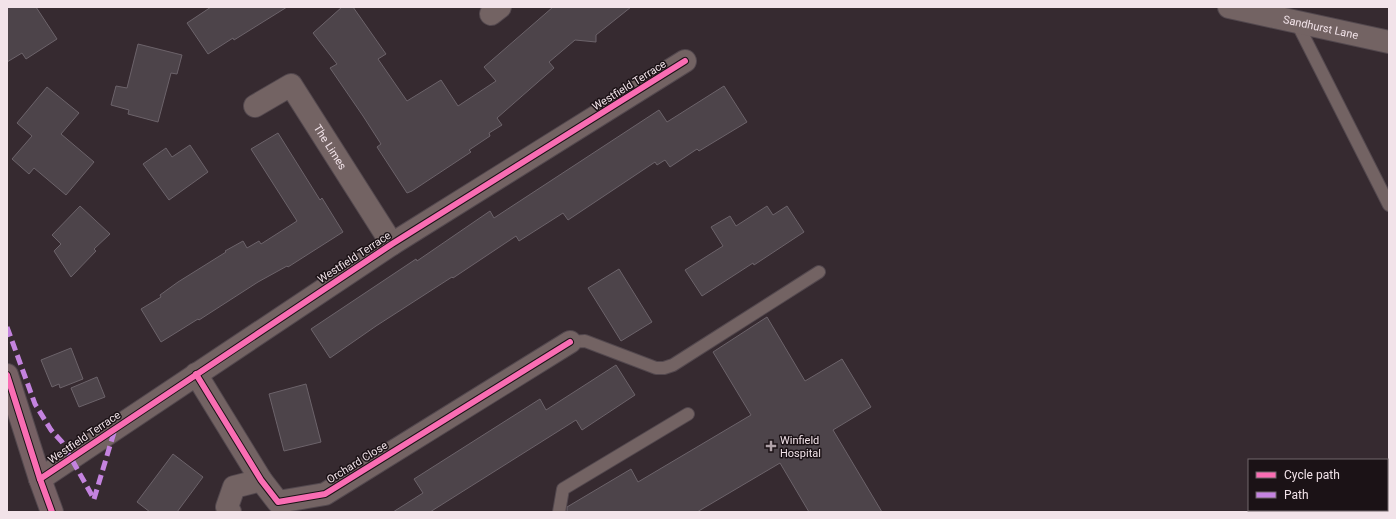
<svg xmlns="http://www.w3.org/2000/svg" width="1396" height="519" font-family="Roboto,sans-serif">
<style>
.building{fill:#4d444a;stroke:#6c636a}
.lines{fill:none;stroke-linecap:round;stroke-linejoin:round}
.service-casing{stroke:#53484e;stroke-width:14}
.minor-casing{stroke:#53484e;stroke-width:24}
.primary-casing{stroke:#53484e;stroke-width:24}
.service{stroke:#736363;stroke-width:12}
.minor{stroke:#736363;stroke-width:22}
.primary{stroke:#766164;stroke-width:22}
.quiet{stroke:#c483df;stroke-width:5;stroke-dasharray:10 5;stroke-linecap:butt}
.cycleway-casing{stroke:#1b1216;stroke-width:8}
.cycleway{stroke:#f96db3;stroke-width:6}
.poi-dot{fill:#b0a2a8;stroke:#1b1216;stroke-width:1.5}
.labels{text-anchor:middle;stroke-width:3;stroke-linejoin:round;paint-order:stroke}
.street-label{font-size:11px;fill:#f2e3e9;stroke:#1b1216}
.poi-label{font-size:11px;fill:#f2e3e9;stroke:#1b1216;text-anchor:start}
</style>
<rect width="100%" height="100%" fill="#362a30"/>
<g class="building">
<polygon points="7,7 36,7 57,39 26,59 22,53 7,62"/>
<polygon points="211,7 287,7 234,40 233,38 208,54 187,23"/>
<polygon points="342,7 353,7 386,54 378,59 407,101 441,80 458,106 496,81 484,67 553,7 631,7 596,35 596,42 575,40 549,62 554,68 497,118 502,125 489,133 490,136 469,150 471,152 412,191 407,193 377,147 381,144 363,116 330,68 337,64 313,33"/>
<polygon points="138,44 182,55 177,74 171,73 158,122 128,114 129,110 111,105 116,86 127,88"/>
<polygon points="724,86 747,122 699,151 697,149 670,167 665,160 657,165 655,162 568,220 563,213 519,241 516,236 453,278 452,277 376,326 330,358 311,329 416,259 417,261 490,211 494,218 659,110 667,122"/>
<polygon points="47,87 79,113 61,134 94,162 66,195 34,168 29,174 12,159 32,136 17,123"/>
<polygon points="278,133 320,200 322,198 343,232 288,267 287,266 258,282 199,320 198,319 161,342 141,309 161,297 160,295 178,282 226,252 225,251 243,241 247,248 259,241 261,244 297,221 251,149"/>
<polygon points="190,145 208,172 169,200 143,164 166,148 172,157"/>
<polygon points="80,206 110,234 94,249 96,251 71,277 54,251 61,244 52,235"/>
<polygon points="767,206 773,215 787,206 804,232 754,265 753,263 702,296 685,270 723,246 711,227 730,216 736,226"/>
<polygon points="619,269 652,322 621,341 588,288"/>
<polygon points="767,317 805,381 842,359 871,407 833,430 882,512 809,512 780,463 697,512 567,512 567,507 631,469 638,482 751,415 713,352"/>
<polygon points="71,348 83,379 60,388 59,384 52,387 41,360"/>
<polygon points="616,365 635,395 582,430 576,420 430,512 393,512 423,493 414,479 540,399 546,410"/>
<polygon points="97,377 105,397 79,407 71,388"/>
<polygon points="306,384 321,442 284,451 269,394"/>
<polygon points="173,454 203,477 177,512 150,512 137,502"/>
</g>
<g class="lines">
<g class="service-casing">
<g id="service">
<polyline points="1297,23 1389,205"/>
<polyline points="570,342 585,341 656,368 664,368 673,365 819,272"/>
<polyline points="559,512 563,489 688,414"/>
</g>
</g>
<g class="minor-casing">
<g id="minor">
<path id="s1" d="M1229 7 1389 42"/>
<polyline points="491,14 500,7"/>
<path id="s2" d="M255 106 291 85 392 244"/>
<polyline points="196,374 261,480 278,502 325,494 570,342"/>
<polyline points="40,479 392,244 685,61"/>
<polyline points="230,512 227,507 234,487 261,480"/>
</g>
</g>
<g class="primary-casing">
<polyline id="primary" points="7,375 40,479 52,512"/>
</g>
<use href="#service" class="service"/>
<use href="#minor" class="minor"/>
<use href="#primary" class="primary"/>
<g class="quiet">
<polyline points="7,327 35,404 51,430 62,442 94,499"/>
<polyline points="94,499 115,429"/>
</g>
<g class="cycleway-casing">
<g id="cycleway">
<polyline points="196,374 261,480 278,502 325,494 570,342"/>
<polyline points="7,375 40,479 52,512"/>
<polyline points="40,479 392,244 685,61"/>
</g>
</g>
<use href="#cycleway" class="cycleway"/>
</g>
<path class="poi-dot" d="M769 440h4v4h4v4h-4v4h-4v-4h-4v-4h4z"/>
<g class="labels">
<g class="street-label">
<text dy="4" stroke="none"><textPath href="#s1" startOffset="94">Sandhurst Lane</textPath></text>
<text transform="translate(629 85) rotate(-32)" y="4">Westfield Terrace</text>
<text dy="4" stroke="none"><textPath href="#s2" startOffset="115">The Limes</textPath></text>
<text transform="translate(354 257) rotate(-33)" y="4">Westfield Terrace</text>
<text transform="translate(84 437) rotate(-34)" y="4">Westfield Terrace</text>
<text transform="translate(357 462) rotate(-32)" y="4">Orchard Close</text>
</g>
<g class="poi-label">
<text x="780" y="444">Winfield<tspan x="780" dy="13">Hospital</tspan></text>
</g>
</g>
<rect width="1396" height="519" fill="none" stroke="#f2e3e9" stroke-width="16"/>
<rect x="1248" y="459" width="140" height="52" fill="#1b1216" stroke="#71666a"/>
<rect x="1256" y="472" width="20" height="6" fill="#f96db3" stroke="#71666a"/>
<text x="1284" y="479" font-size="12" fill="#f2e3e9">Cycle path</text>
<rect x="1256" y="492" width="20" height="6" fill="#c483df" stroke="#71666a"/>
<text x="1284" y="499" font-size="12" fill="#f2e3e9">Path</text>
</svg>
